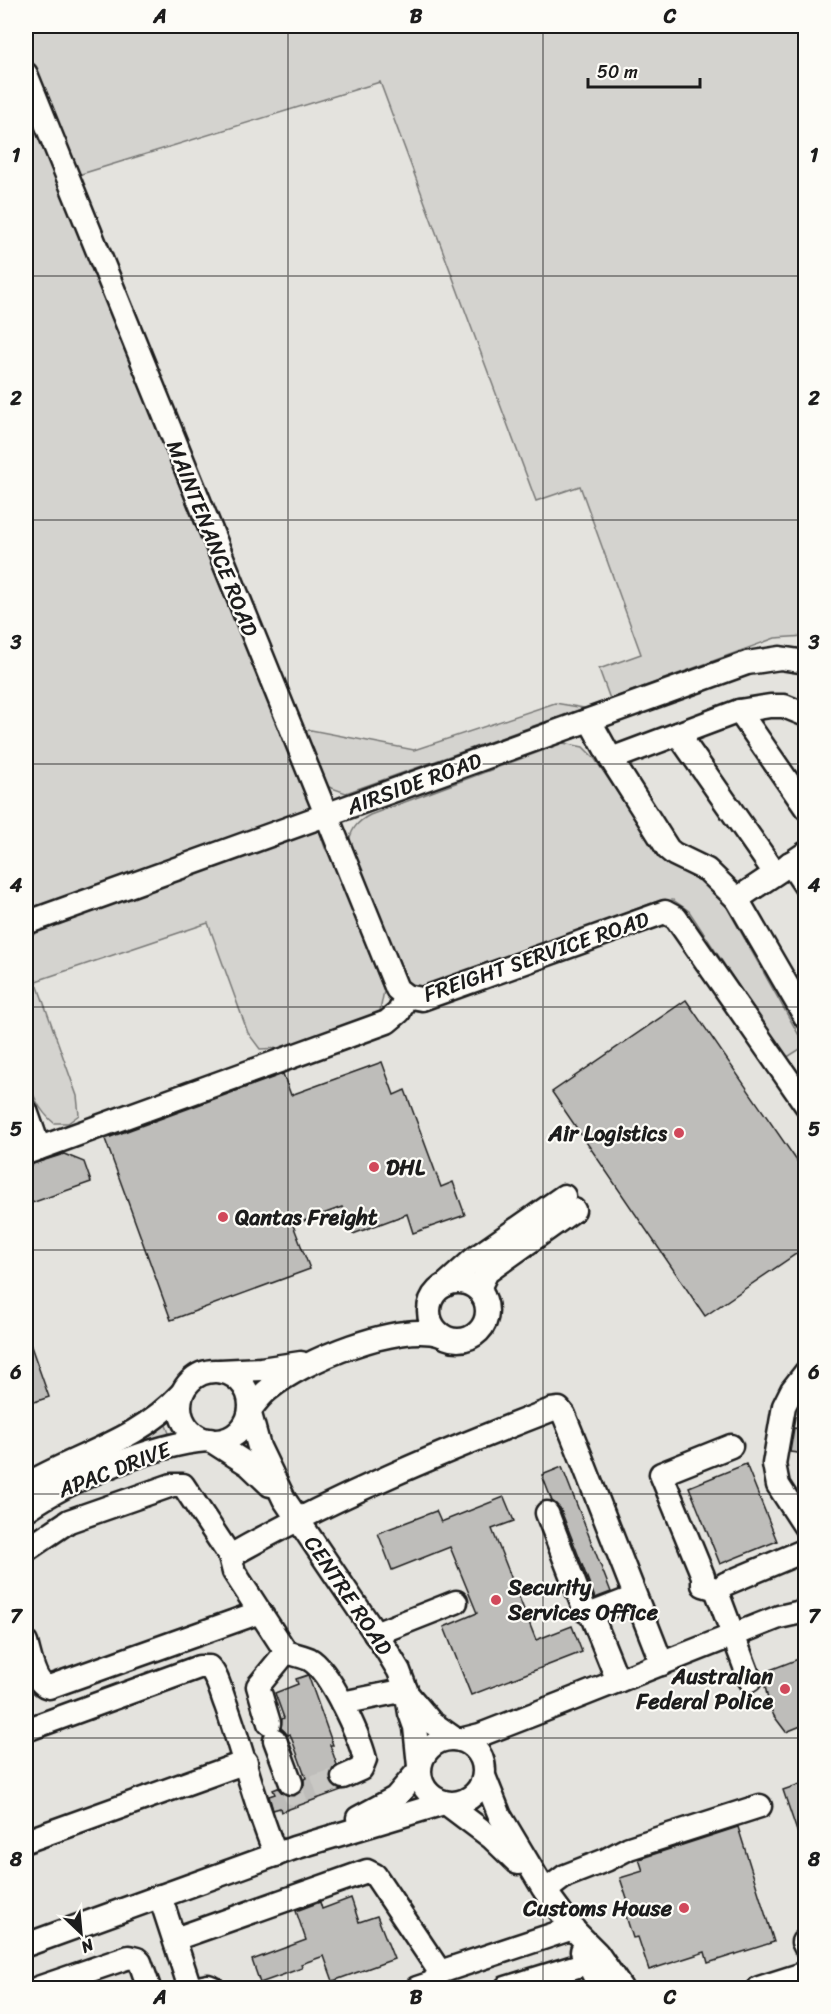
<svg xmlns="http://www.w3.org/2000/svg" width="831" height="2014" font-family="Sriracha,sans-serif">
<style>
.built{fill:#e4e3de}
.green{fill:#d4d3cf;stroke:#787876;stroke-width:1.5}
.building{fill:#bebdba;stroke:#1c1c1c;stroke-width:1.5}
.lines{fill:none;stroke-linecap:round;stroke-linejoin:round}
.minor-tunnel{stroke:#c9c8c4;stroke-width:22;stroke-dasharray:22 11;stroke-linecap:butt}
.minor-casing{stroke:#1c1c1c;stroke-width:27}
.minor{stroke:#fdfcf7;stroke-width:22}
.grid{fill:none;stroke:#1c1c1c;stroke-width:1.5;stroke-opacity:0.55}
.poi-dot{fill:#d1495b;stroke:#fdfcf7;stroke-width:2}
.labels{text-anchor:middle;stroke-width:4.5;stroke-linejoin:round;paint-order:stroke}
.street-label{font-size:22px;fill:#1c1c1c;stroke:#fdfcf7}
.poi-label{font-size:22px;font-weight:bold;fill:#1c1c1c;stroke:#fdfcf7;text-anchor:end}
.neatline{fill:none;stroke:#1c1c1c;stroke-width:2}
.grid-label{font-size:20px;text-anchor:middle;font-weight:bold;fill:#1c1c1c}
</style>
<rect width="100%" height="100%" fill="#f4f3ee"/>
<filter id="ink" filterUnits="userSpaceOnUse"><feTurbulence type="fractalNoise" baseFrequency=".0167" numOctaves="2"/><feDisplacementMap in="SourceGraphic" scale="12" xChannelSelector="R" yChannelSelector="G"/><feConvolveMatrix kernelMatrix="1 2 1 2 8 2 1 2 1" color-interpolation-filters="sRGB"/></filter>
<g filter="url(#ink)">
<rect class="built" x="26" y="26" width="779" height="1962"/>
<g class="green">
<polygon points="26,26 805,26 805,636 775,638 610,699 599,669 641,654 580,486 536,501 380,82 78,175 26,48"/>
<path d="M26 97 194 523 309 801 325 848 331 857 384 991 380 1011 375 1016 283 1048 260 1049 248 1033 208 923 36 981 77 1096 79 1115 68 1123H54C38 1110 32 1093 26 1074Z"/>
<polygon points="555,703 584,708 346,793 323,785 302,731 311,730 414,750"/>
<path d="M563 743 583 747 595 759 661 858 668 864 699 877 716 888 805 1046 786 1058 689 911 673 900 655 902 431 986C419 989 410 985 400 978L348 847C350 831 356 822 370 815Z"/>
<polygon points="166,1425 170,1436 26,1501 26,1496 29,1494 148,1437"/>
</g>
<g class="building">
<polygon points="686,1000 806,1174 806,1247 705,1316 552,1092"/>
<polygon points="382,1062 394,1095 405,1090 441,1187 453,1182 465,1215 413,1233 407,1214 353,1234 342,1207 293,1225 310,1269 171,1320 105,1139 283,1074 291,1095"/>
<polygon points="64,1154 84,1162 91,1182 26,1205 26,1166"/>
<polygon points="26,1335 27,1335 49,1397 26,1405"/>
<polygon points="794,1428 806,1430 806,1454 790,1452"/>
<polygon points="746,1464 777,1541 720,1564 689,1487"/>
<polygon points="562,1467 611,1592 595,1598 560,1508 552,1501 542,1475"/>
<polygon points="504,1497 514,1521 492,1529 536,1640 572,1626 582,1652 471,1695 444,1627 477,1613 450,1547 392,1570 378,1533 436,1511 441,1522"/>
<polygon points="806,1656 806,1724 786,1732 774,1716 769,1704 762,1673"/>
<polygon points="308,1675 333,1745 330,1745 337,1765 332,1770 330,1775 330,1782 335,1788 341,1790 281,1812 280,1808 273,1810 269,1796 275,1794 273,1790 278,1788 283,1794 289,1796 295,1796 302,1791 304,1785 304,1779 306,1778 290,1734 288,1735 281,1728 282,1719 284,1718 275,1693 298,1684 296,1679"/>
<polygon points="806,1782 806,1849 803,1849 783,1790"/>
<polygon points="738,1827 774,1942 708,1963 705,1952 649,1970 638,1937 633,1938 625,1913 631,1911 620,1878 643,1871 639,1859"/>
<polygon points="351,1898 359,1922 377,1916 394,1959 333,1981 324,1956 301,1964 302,1968 260,1983 252,1960 306,1940 296,1911 320,1902 322,1909"/>
</g>
<g class="lines">
<polyline class="minor-tunnel" points="291,1783 294,1794 343,1777"/>
<g class="minor-casing">
<g id="minor">
<polyline points="26,74 397,989 406,996 422,999 665,912 676,918 806,1105"/>
<polyline points="739,711 806,808"/>
<polyline points="590,721 611,759 668,849 674,854 707,870 737,899"/>
<polyline points="678,734 775,873"/>
<polyline points="611,759 739,711 770,706 784,706 806,715"/>
<polyline points="806,853 737,899 806,1018"/>
<polyline points="790,863 806,887"/>
<polyline points="26,923 747,663 780,658 806,662"/>
<polyline points="26,1111 39,1148"/>
<polyline points="26,1153 387,1022 399,1012 406,996"/>
<circle cx="458" cy="1311" r="29"/>
<polyline points="444,1286 475,1258 564,1196"/>
<polyline points="483,1296 480,1286 487,1272 574,1210"/>
<polyline points="220,1371 261,1369 301,1363"/>
<circle cx="215" cy="1406" r="35"/>
<polyline points="806,1372 792,1390 784,1406 774,1464 778,1485 806,1528"/>
<path d="M250 1410C256 1402 261 1395 269 1389 302 1361 399 1321 441 1335"/>
<polyline points="250,1414 259,1447 284,1499 387,1651 399,1671 406,1690 410,1713 415,1727 419,1766"/>
<polyline points="210,1440 249,1465 270,1485"/>
<polyline points="731,1446 661,1474 703,1576 703,1585 713,1588 717,1592 750,1680"/>
<path d="M26 1485C80 1453 137 1442 182 1393"/>
<path d="M26 1510C69 1480 154 1444 207 1440"/>
<polyline points="547,1513 585,1611 591,1614 618,1681"/>
<path d="M26 1550 69 1521 172 1485H183L230 1556 234 1572 286 1652C293 1654 302 1656 309 1659 330 1670 359 1736 365 1759L361 1769 343 1777"/>
<path d="M230 1556C334 1497 440 1453 551 1410L559 1409 564 1415 577 1447 662 1664"/>
<polyline points="725,1584 806,1550"/>
<polyline points="591,1614 635,1597"/>
<polyline points="375,1634 456,1602"/>
<path d="M26 1643C30 1656 34 1684 49 1687L260 1612"/>
<polyline points="410,1697 431,1722 455,1739"/>
<polyline points="342,1703 406,1690"/>
<polyline points="269,1723 258,1686 286,1652"/>
<path d="M26 1730 199 1667H209C218 1676 221 1693 226 1705 244 1755 255 1806 276 1855"/>
<circle cx="452" cy="1771" r="32"/>
<polyline points="275,1740 291,1783"/>
<polyline points="460,1740 480,1735 560,1704 779,1617 806,1611"/>
<polyline points="484,1776 500,1816 543,1888 574,1930 597,1953 621,1988"/>
<polyline points="447,1804 492,1838 518,1863"/>
<polyline points="358,1818 395,1798 419,1770"/>
<polyline points="26,1841 246,1762"/>
<polyline points="545,1891 565,1876 606,1860 629,1848 760,1806"/>
<polyline points="160,1896 190,1988"/>
<polyline points="175,1939 367,1871 375,1875 440,1972 432,1983 417,1988"/>
<polyline points="803,1942 806,1948"/>
<polyline points="26,1945 294,1848 444,1803"/>
<polyline points="582,1951 600,1988"/>
<polyline points="440,1972 573,1928"/>
<polyline points="38,1988 129,1957 137,1959 140,1962 149,1988"/>
<polyline points="198,1988 208,1986 213,1988"/>
<polyline points="506,1988 587,1963"/>
<polyline points="759,1988 806,1973"/>
</g>
</g>
<use href="#minor" class="minor"/>
</g>
</g>
<path class="grid" d="M288 26V1988M543 26V1988M26 276H806M26 520H806M26 764H806M26 1007H806M26 1250H806M26 1494H806M26 1738H806"/>
<g class="poi-dot">
<circle cx="679" cy="1133" r="6"/>
<circle cx="374" cy="1167" r="6"/>
<circle cx="223" cy="1217" r="6"/>
<circle cx="496" cy="1600" r="6"/>
<circle cx="785" cy="1689" r="6"/>
<circle cx="684" cy="1908" r="6"/>
</g>
<g class="labels">
<g class="street-label">
<text transform="translate(213 538) rotate(68)" y="8">MAINTENANCE ROAD</text>
<text transform="translate(414 783) rotate(-20)" y="8">AIRSIDE ROAD</text>
<text transform="translate(536 956) rotate(-19)" y="8">FREIGHT SERVICE ROAD</text>
<text transform="translate(114 1469) rotate(-21)" y="8">APAC DRIVE</text>
<text transform="translate(349 1595) rotate(56)" y="8">CENTRE ROAD</text>
</g>
<g class="poi-label">
<text x="667" y="1141">Air Logistics</text>
<text x="386" y="1175" text-anchor="start">DHL</text>
<text x="235" y="1225" text-anchor="start">Qantas Freight</text>
<text x="508" y="1595" text-anchor="start">Security<tspan x="508" dy="25">Services Office</tspan></text>
<text x="773" y="1684">Australian<tspan x="773" dy="25">Federal Police</tspan></text>
<text x="672" y="1916">Customs House</text>
</g>
</g>
<rect width="831" height="2014" fill="none" stroke="#fdfcf7" stroke-width="66"/>
<g transform="translate(81 1933) rotate(154)" stroke="#fdfcf7" stroke-width="4.5" paint-order="stroke">
<path d="M0-4.5L10 22L0 15L-10 22Z" fill="#1c1c1c"/>
<text y="-9" font-size="16" font-weight="bold" text-anchor="middle" fill="#1c1c1c">N</text>
</g>
<path d="M588 78v9h112v-9" fill="none" stroke="#1c1c1c" stroke-width="3"/>
<text x="597" y="78" font-size="18" fill="#1c1c1c" stroke="#fdfcf7" stroke-width="4.5" paint-order="stroke">50 m</text>
<rect x="33" y="33" width="765" height="1948" class="neatline"/>
<g class="grid-label">
<text x="160" y="23">A</text>
<text x="416" y="23">B</text>
<text x="670" y="23">C</text>
<text x="16" y="162">1</text>
<text x="814" y="162">1</text>
<text x="16" y="405">2</text>
<text x="814" y="405">2</text>
<text x="16" y="649">3</text>
<text x="814" y="649">3</text>
<text x="16" y="892">4</text>
<text x="814" y="892">4</text>
<text x="16" y="1136">5</text>
<text x="814" y="1136">5</text>
<text x="16" y="1379">6</text>
<text x="814" y="1379">6</text>
<text x="16" y="1623">7</text>
<text x="814" y="1623">7</text>
<text x="16" y="1866">8</text>
<text x="814" y="1866">8</text>
<text x="160" y="2004">A</text>
<text x="416" y="2004">B</text>
<text x="670" y="2004">C</text>
</g>
</svg>
